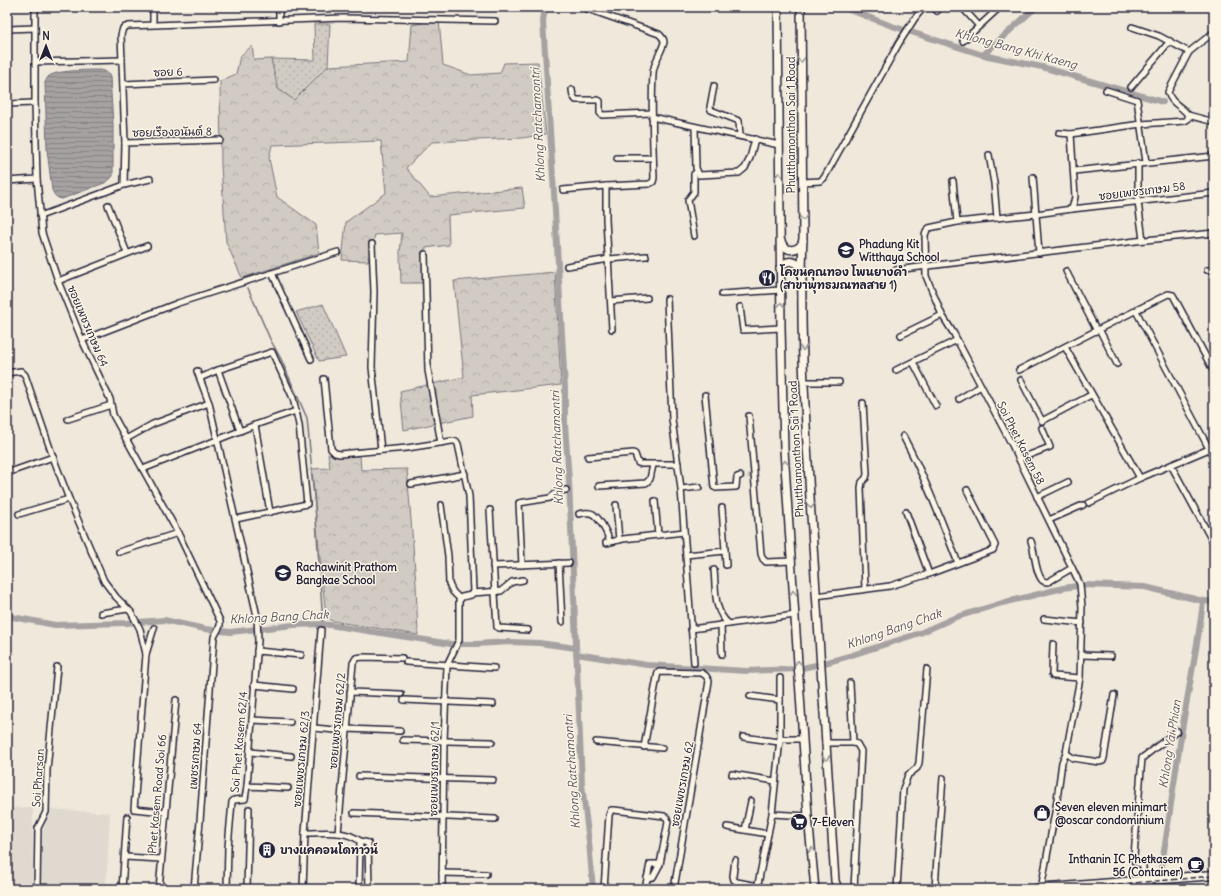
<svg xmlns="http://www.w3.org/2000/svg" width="1221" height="896" font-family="Delius,'Playpen Sans Thai',sans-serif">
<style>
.built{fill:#e0d9cf}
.grass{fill:url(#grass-dots);stroke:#7a767f}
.forest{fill:url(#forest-crowns);stroke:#7a767f}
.water{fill:url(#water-rules);stroke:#716f79}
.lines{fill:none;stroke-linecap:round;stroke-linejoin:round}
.stream{stroke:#716f79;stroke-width:1.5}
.canal{stroke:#a6a2a2;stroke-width:6}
.street-tunnel{stroke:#c6c0bb;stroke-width:5;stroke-dasharray:5 2.5;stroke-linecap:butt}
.street-casing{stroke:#22223b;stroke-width:8}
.secondary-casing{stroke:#22223b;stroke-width:10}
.primary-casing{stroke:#22223b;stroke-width:11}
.street{stroke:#fcf5e5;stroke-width:5}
.secondary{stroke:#fcf5e5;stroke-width:7}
.primary{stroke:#fcf5e5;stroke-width:8}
.rail{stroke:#22223b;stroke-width:1.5;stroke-dasharray:6 3;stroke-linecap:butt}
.oneway{stroke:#9a9698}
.labels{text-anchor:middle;stroke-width:3;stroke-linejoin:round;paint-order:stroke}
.street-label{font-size:11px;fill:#22223b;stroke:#fcf5e5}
.poi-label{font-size:11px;font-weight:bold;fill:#22223b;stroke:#fcf5e5;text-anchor:start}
.water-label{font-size:12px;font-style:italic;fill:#575564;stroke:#fcf5e5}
</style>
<defs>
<pattern id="grass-dots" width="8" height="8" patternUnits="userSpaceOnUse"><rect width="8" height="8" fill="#d1cbc3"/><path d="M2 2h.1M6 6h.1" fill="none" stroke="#b3aea8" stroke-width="1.8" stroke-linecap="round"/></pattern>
<pattern id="forest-crowns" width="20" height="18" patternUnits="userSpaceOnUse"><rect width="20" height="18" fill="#d1cbc3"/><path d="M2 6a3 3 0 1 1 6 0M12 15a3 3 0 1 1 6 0" fill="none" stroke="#b3aea8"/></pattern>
<pattern id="water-rules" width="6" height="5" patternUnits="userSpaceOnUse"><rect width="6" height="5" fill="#a6a2a2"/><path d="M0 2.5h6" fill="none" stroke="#878485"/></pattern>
</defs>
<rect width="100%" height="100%" fill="#efe8db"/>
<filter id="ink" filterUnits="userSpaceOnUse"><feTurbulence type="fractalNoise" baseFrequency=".025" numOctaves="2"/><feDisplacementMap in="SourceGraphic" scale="8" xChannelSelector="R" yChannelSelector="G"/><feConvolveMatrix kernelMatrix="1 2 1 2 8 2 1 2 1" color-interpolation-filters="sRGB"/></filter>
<g filter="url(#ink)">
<g class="built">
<polygon points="7,808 33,808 32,889 7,889"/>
<polygon points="50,809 110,813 106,889 41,889 43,831"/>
</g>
<g class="grass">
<polygon points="314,24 330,24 328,66 294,100 278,89 271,59 315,60"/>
<polygon points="323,304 346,357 319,361 296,312"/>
</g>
<g class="forest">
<polygon points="439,20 443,65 471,75 500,73 504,63 538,62 546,134 522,138 432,142 406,168 430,197 522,188 525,208 448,215 449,245 425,248 422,283 401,283 400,253 402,233 375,235 368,261 342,260 346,222 386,193 381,141 272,145 269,158 277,197 316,225 319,253 242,278 226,242 221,166 220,81 236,74 240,56 252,46 254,60 271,59 278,89 294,100 328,66 409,62 412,25"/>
<polygon points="555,272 561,385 472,395 473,416 404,430 400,391 464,377 454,281"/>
<polygon points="328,454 360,456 361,470 407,469 416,584 418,635 332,621 326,617 311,469 330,468"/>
</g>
<path class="water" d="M100 70C105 71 108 72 110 77L113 124V176L107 182 62 199C56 198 54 195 52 190L47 150 45 82C46 81 47 78 48 77 54 70 90 70 100 70Z"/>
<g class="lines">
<polyline class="stream" points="248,288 270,339 281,359 307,418 315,505 323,624"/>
<g class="canal">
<polyline points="545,7 543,21 554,193 565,388 565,424 569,481 582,784 589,842 593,889"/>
<polyline points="842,7 892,26 983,55 1042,67 1163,102"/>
<polyline points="983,55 1036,7"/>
<polyline points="7,616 55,625 126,623 164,620 205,629 230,632 294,625 323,624 451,644 476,644 510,642 539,643 576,648"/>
<polyline points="576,654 647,665 747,671 797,669 821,664 849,656 920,633 954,618 1002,603 1063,588 1084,585 1145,587 1203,601 1214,602"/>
<path d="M1158 889C1168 830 1175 771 1185 712 1191 675 1199 639 1203 601"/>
</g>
<polyline class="street-tunnel" points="740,476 751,476"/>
<g class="street-casing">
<g id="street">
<polyline points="35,7 35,103 37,179 42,233 58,281 82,340 110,399 113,415 178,533 220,621 220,626 214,637 200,821 194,889"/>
<polyline points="153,7 153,24"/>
<path d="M582 7 659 34C661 36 664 38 664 42 663 49 653 63 653 74 651 108 653 144 654 178L653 182 649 184 606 186V219L612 329"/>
<polyline points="962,7 979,26"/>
<polyline points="937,11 941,7"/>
<polyline points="279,21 279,7"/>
<polyline points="1132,27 1159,36 1189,52"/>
<polyline points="7,29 35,28"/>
<path d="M1214 32 1189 52 1168 92C1171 104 1182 106 1188 115L1214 122"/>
<polyline points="963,41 1000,7"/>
<polyline points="35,62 122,60"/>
<polyline points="123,84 214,80"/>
<polyline points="714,86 710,107 711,110 739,121 740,136"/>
<polyline points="1131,87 1170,41"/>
<polyline points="572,90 573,96 576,100 598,100 600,101 600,113 602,115 652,113"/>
<polyline points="1106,90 1137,100 1146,162"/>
<polyline points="7,104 35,103"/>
<polyline points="652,117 779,145"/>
<polyline points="695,127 696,168 699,175 739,173 745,168 750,158 755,139"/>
<polyline points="1059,133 1071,134 1141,124 1185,121 1188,119 1188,115"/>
<polyline points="1071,134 1075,197 1072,209"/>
<polyline points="125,143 220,140"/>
<polyline points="989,155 994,183 997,218"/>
<polyline points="617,158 653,158"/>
<polyline points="1138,163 1138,202 1143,240"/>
<polyline points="1074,171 1214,156"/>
<polyline points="1033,177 1039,253"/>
<polyline points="7,181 37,179"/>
<polyline points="953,181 957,222"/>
<polyline points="802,182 820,181 824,178 899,43 915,18 924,7"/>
<polyline points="124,185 125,143 121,35 123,28 128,26 343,18 495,21"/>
<polyline points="563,190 606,186"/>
<polyline points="108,205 127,253"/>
<polyline points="40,216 124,185 150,179"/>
<polyline points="694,236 688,200 694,192 694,174 697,172"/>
<polyline points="372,244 374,292 372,367 381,450"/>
<polyline points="425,254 428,370 441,443"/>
<polyline points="567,266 609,259 646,256"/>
<polyline points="895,270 1136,241 1214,233"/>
<polyline points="1207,270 1214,270"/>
<polyline points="1066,271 1097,331"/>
<polyline points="272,273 311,359"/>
<polyline points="58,281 147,246"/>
<polyline points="722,294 781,290"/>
<polyline points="667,299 672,419 681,489 694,663"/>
<polyline points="611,301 647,298"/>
<polyline points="740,307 743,330 781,328"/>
<polyline points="1136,311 1214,458"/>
<polyline points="1099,329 1117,364"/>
<polyline points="901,335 942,315"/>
<polyline points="82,340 178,303 338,252"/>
<polyline points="1065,347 1140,478 1209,449"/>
<polyline points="913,362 936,406"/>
<polyline points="218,370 240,431"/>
<polyline points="896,370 957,340"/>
<polyline points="1019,370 1168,294 1173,295 1174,297 1214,372"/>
<polyline points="197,371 209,403 257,616 258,641 247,786 245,799 234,800 232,802 228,847 227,889"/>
<polyline points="7,373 21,371 25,375 53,457 69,499 104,581 116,597 131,612 140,629 146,654"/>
<polyline points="200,378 218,370 272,352 293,398 296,411 299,425 307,504 236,519"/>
<polyline points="324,379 331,449 335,453 340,454 407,448 452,441 456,441 458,444 469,496 473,592 471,595 462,597 459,601 459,640 447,665 444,741 442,889"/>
<polyline points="1021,380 1042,421 1091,395"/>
<polyline points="803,382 839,382"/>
<polyline points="705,395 714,487 716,488 736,487 737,477 740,476"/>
<polyline points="959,399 981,386"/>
<polyline points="863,403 867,474 866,478 862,482 861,488 865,589"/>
<polyline points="749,416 761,554 763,559 766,562 792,561"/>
<polyline points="68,419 111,405"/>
<polyline points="255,425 270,512"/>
<path d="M903 436C925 477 941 520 958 563"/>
<polyline points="126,439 153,424 209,403"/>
<polyline points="588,457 633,453 635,454 638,463 641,464 678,464"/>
<polyline points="1019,459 1050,447 1042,428"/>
<polyline points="1171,465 1214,544"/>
<polyline points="143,469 255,425 296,411"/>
<polyline points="7,473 53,457"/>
<polyline points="411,484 465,474"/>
<polyline points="599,486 646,483 650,479 653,465"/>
<polyline points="681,489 699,487"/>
<polyline points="1037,497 1068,482"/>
<polyline points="655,501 658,535"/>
<polyline points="1089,503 1140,478"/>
<polyline points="441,505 448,556 449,584 453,592 460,599"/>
<polyline points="616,505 619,540"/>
<polyline points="722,508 726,565"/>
<polyline points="490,510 497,627 499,628 528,630"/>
<polyline points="906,512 929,574"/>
<polyline points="19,514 69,499"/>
<path d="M579 514C583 513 589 512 593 514 601 520 607 533 610 542"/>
<polyline points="1049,520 1083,505"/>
<path d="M1031 541C1035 552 1035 572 1042 580 1044 582 1045 582 1048 582L1072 568"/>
<polyline points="606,543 623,539 684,532"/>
<polyline points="119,552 178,533"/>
<polyline points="686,555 725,551"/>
<polyline points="559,563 562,622"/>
<polyline points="522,565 519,503 550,498 559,491 566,490"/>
<polyline points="493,566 569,563"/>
<path d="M714 570C716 589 713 611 729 624"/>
<polyline points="472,593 501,591 512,582 523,580"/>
<polyline points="816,596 890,586 929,574 993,550 995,545 967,490"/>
<polyline points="101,613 128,609"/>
<polyline points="1044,619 1082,623"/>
<polyline points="721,625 722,654"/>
<polyline points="154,628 146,654 134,809 165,812"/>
<polyline points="691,629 795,615"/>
<polyline points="1053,644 1052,674 1053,676 1080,678"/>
<polyline points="257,651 301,655"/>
<polyline points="1081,655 1111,656"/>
<polyline points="406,662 494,668"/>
<polyline points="850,683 853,743"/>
<polyline points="254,685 293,689"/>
<polyline points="350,692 401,694"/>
<polyline points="750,696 780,700"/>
<polyline points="404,700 493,704"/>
<polyline points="252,720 290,722"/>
<polyline points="314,728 346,731"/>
<polyline points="346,729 400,731"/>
<polyline points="743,737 779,742"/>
<polyline points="780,739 803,739"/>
<polyline points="403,740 492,742"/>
<polyline points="596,742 662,748"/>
<polyline points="825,743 853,743 857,744 861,751 854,889"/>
<polyline points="644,747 658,672 702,673 706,676 709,681 674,889"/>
<polyline points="250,752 291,756"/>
<polyline points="1066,753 1073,758 1099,762 1103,761 1104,758 1114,695"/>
<polyline points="732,774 775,781"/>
<polyline points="359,776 493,780"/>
<polyline points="247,786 288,788"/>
<polyline points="354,813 495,819"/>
<polyline points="772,814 808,816"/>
<polyline points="727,827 768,834"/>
<polyline points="745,830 751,801"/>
<path d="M305 833C323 833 344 829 360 841L359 889"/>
<polyline points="338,833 353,663 356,658 363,657 402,658"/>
<polyline points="360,841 368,843 369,889"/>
<polyline points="125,857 161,859"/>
<polyline points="735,860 733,876 734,880 737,882 758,886"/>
<polyline points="442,873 486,874"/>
<polyline points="647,878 653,877 660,864"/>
<polyline points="1143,881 1143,866 1134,861 1134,856 1142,758 1177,731"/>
<polyline points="37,889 38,828 46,812 47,770 57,667"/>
<polyline points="122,889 127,817"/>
<polyline points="159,889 176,700"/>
<polyline points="247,889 249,809"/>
<polyline points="303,889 305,833 321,630"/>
<polyline points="604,889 609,815 611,810 614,810 664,816 667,818 668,822 660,864 650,864 645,889"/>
<polyline points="757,889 772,814 780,739 780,678"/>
<polyline points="897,889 903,789 908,775 917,768 919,763 927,669"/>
<polyline points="935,889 937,857 943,778"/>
<polyline points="1041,889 1056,807 1062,762 1066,753 1080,678 1082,607 1080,584 1012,445 954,334 942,315 926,276 925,235 927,230 929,228 957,222 1036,214 1072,209 1214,193"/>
</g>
</g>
<g class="secondary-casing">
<g id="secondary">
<polyline points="778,7 781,328 784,450 808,816 815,889"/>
<path d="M801 7 803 237C799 330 806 423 811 515 819 637 827 759 835 881L838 889"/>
<path d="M781 241C785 253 799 252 803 241"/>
<path d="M780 268C787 258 799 260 802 272"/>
</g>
</g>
<g class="primary-casing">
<polyline id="primary" points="1037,889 1214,875"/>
</g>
<use href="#street" class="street"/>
<use href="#secondary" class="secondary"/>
<use href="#primary" class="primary"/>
<polyline class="rail" points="1064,889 1214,876"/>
</g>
<defs><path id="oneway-chevron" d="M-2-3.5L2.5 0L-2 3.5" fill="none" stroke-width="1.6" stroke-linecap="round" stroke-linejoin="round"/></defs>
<g class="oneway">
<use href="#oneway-chevron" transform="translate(801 60) rotate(90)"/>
<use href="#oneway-chevron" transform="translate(779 175) rotate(-90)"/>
<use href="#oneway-chevron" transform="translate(803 218) rotate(89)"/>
<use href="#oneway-chevron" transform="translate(781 305) rotate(-90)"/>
<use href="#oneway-chevron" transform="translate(803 348) rotate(89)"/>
<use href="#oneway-chevron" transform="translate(785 463) rotate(-94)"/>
<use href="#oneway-chevron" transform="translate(811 506) rotate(86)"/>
<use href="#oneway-chevron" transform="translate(793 593) rotate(-93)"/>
<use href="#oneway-chevron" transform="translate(798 663) rotate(-94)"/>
<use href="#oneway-chevron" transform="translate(826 758) rotate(86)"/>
<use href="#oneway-chevron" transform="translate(812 850) rotate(-95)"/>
</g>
</g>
<defs>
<g id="school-disc" transform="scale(0.9)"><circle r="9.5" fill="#22223b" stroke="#fcf5e5"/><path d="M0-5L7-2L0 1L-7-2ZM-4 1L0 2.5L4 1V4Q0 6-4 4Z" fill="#fff"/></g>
<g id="restaurant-disc" transform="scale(0.9)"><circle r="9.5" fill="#22223b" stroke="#fcf5e5"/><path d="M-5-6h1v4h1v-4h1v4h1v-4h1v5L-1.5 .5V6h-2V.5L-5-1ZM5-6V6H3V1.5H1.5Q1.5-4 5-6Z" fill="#fff"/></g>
<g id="shop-disc" transform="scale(0.9)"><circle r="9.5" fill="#22223b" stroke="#fcf5e5"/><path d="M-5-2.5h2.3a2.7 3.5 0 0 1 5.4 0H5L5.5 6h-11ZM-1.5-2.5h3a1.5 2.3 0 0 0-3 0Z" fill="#fff"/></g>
<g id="supermarket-disc" transform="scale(0.9)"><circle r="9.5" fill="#22223b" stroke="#fcf5e5"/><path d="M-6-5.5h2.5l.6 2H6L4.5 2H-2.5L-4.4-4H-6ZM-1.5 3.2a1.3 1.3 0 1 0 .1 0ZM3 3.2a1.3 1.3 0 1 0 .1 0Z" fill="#fff"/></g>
<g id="building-disc" transform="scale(0.9)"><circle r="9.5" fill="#22223b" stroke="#fcf5e5"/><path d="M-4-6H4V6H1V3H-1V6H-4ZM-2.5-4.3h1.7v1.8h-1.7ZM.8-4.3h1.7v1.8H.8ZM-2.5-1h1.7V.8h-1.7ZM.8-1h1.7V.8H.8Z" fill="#fff"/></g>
<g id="cafe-disc" transform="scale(0.9)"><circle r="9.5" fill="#22223b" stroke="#fcf5e5"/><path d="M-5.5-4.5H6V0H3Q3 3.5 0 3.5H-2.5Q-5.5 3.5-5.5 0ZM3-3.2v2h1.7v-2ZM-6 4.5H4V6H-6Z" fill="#fff"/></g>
</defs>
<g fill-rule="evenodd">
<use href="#school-disc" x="846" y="250"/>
<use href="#restaurant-disc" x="767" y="278"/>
<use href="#school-disc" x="283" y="573"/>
<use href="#shop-disc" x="1042" y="813"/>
<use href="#supermarket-disc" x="799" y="822"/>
<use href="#building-disc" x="267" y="850"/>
<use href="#cafe-disc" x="1196" y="865"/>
</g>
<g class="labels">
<g class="street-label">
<text transform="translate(168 72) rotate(-2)" y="4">ซอย 6</text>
<text transform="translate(791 125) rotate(-90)" y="4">Phutthamonthon Sai 1 Road</text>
<text transform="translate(172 132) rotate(-1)" y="4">ซอยเรืองอนันต์ 8</text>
<text transform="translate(1142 191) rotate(-7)" y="4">ซอยเพชรเกษม 58</text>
<text transform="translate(88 326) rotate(67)" y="4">ซอยเพชรเกษม 64</text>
<text transform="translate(1021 443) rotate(63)" y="4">Soi Phet Kasem 58</text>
<text transform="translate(796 449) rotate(-93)" y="4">Phutthamonthon Sai 1 Road</text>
<text transform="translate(337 721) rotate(-85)" y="4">ซอยเพชรเกษม 62/2</text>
<text transform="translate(239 742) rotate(-85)" y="4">Soi Phet Kasem 62/4</text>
<text transform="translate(195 756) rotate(-86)" y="4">เพชรเกษม 64</text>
<text transform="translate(301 759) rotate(-85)" y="4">ซอยเพชรเกษม 62/3</text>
<text transform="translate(434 769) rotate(-89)" y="4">ซอยเพชรเกษม 62/1</text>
<text transform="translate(38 778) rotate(-86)" y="4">Soi Pharsan</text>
<text transform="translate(682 784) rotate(-80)" y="4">ซอยเพชรเกษม 62</text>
<text transform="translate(157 794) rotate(-85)" y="4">Phet Kasem Road Soi 66</text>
</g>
<g class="poi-label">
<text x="859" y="248">Phadung Kit<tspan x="859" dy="13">Witthaya School</tspan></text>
<text x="780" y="276">โคขุนคุณทอง โพนยางคำ<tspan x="780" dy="13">(สาขาพุทธมณฑลสาย 1)</tspan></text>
<text x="296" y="571">Rachawinit Prathom<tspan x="296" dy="13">Bangkae School</tspan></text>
<text x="1055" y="811">Seven eleven minimart<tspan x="1055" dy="13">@oscar condominium</tspan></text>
<text x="812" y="826">7-Eleven</text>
<text x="280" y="854">บางแคคอนโดทาวน์</text>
<text x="1183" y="863" text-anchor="end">Inthanin IC Phetkasem<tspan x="1183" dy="13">56 (Container)</tspan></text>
</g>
<g class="water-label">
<text transform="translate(1016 49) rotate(15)" y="4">Khlong Bang Khi Kaeng</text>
<text transform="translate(538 125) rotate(-93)" y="4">Khlong Ratchamontri</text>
<text transform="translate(557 448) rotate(-92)" y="4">Khlong Ratchamontri</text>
<text transform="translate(279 617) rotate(-3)" y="4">Khlong Bang Chak</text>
<text transform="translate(894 629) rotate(-19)" y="4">Khlong Bang Chak</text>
<text transform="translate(1170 744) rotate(-81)" y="4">Khlong Yai Phian</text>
<text transform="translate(572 772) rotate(-94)" y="4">Khlong Ratchamontri</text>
</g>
</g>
<rect width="1221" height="896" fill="none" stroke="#fcf5e5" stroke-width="24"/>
<rect x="12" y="12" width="1197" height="872" fill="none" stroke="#22223b" stroke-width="1.5" filter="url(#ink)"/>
<g transform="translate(46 46)" stroke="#fcf5e5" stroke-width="3" paint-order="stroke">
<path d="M0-3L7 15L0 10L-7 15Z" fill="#22223b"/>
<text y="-6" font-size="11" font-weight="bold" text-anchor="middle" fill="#22223b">N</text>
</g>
</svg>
